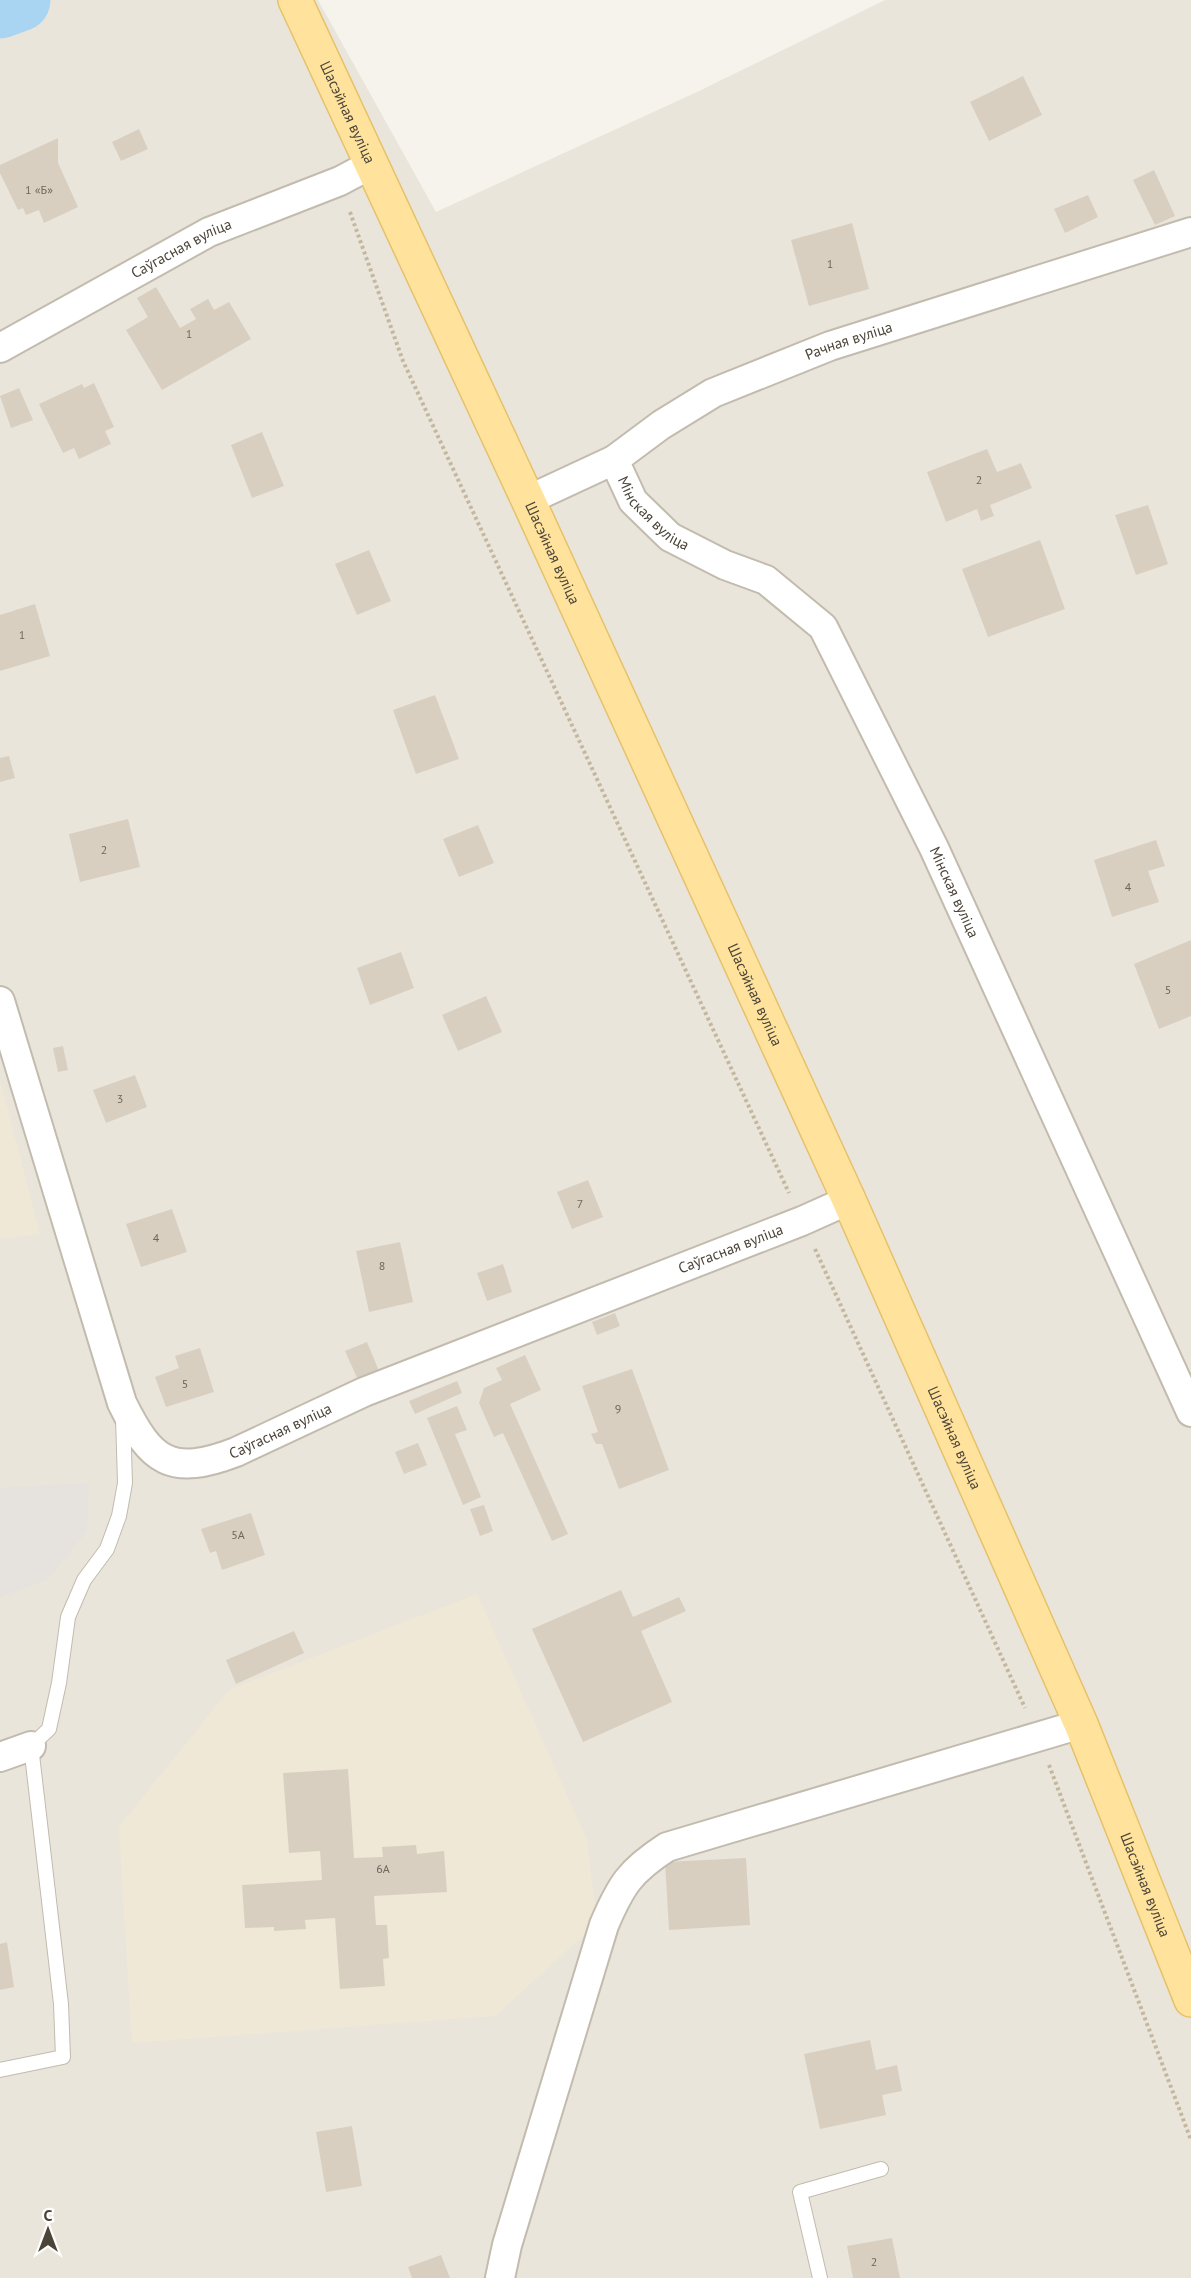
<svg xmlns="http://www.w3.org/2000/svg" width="1191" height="2278" font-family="'PT Sans',sans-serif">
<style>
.residential{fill:#eae5da}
.industrial{fill:#e6e2dd}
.education{fill:#efe8d6}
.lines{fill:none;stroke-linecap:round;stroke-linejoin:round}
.river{stroke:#a9d4f2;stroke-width:63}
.building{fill:#d8cfc1}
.lane-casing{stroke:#c2bbae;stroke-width:16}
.street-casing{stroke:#c2bbae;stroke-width:32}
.primary-casing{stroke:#e6c16a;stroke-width:36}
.path{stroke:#c4b79f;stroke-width:4;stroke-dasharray:3 3;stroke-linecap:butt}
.lane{stroke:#fff;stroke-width:14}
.street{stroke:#fff;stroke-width:28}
.primary{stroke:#ffe39c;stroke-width:33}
.labels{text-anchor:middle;stroke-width:6;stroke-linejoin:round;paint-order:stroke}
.number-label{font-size:12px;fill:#6e675b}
.street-label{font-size:15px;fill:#4b4439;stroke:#fff}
</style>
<rect width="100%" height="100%" fill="#f6f3ec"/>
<polygon class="residential" points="0,0 318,0 436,212 699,91 885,0 1191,0 1191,2278 0,2278"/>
<polygon class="industrial" points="89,1483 87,1531 47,1580 0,1597 0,1488"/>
<g class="education">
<polygon points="0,1079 40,1234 0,1239"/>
<polygon points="477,1594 587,1840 597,1923 495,2016 132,2043 119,1827 229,1690"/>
</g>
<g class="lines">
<polyline class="river" points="0,7 19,0"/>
</g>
<g class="building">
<polygon points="1023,76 1042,115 989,141 970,102"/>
<polygon points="139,129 148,149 121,161 112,142"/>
<polygon points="58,138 58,163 78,207 44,223 39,210 26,215 23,208 18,210 0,173 0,165"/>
<polygon points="1154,170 1175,216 1155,225 1133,180"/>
<polygon points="1088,195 1098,217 1065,233 1054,209"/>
<polygon points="852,223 869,289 809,306 791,240"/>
<polygon points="156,287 180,328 196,319 190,309 208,299 214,310 229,302 251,339 162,390 126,330 148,317 137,298"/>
<polygon points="94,383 114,427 105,431 111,444 79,459 74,448 63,453 39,404 82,384 84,388"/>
<polygon points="19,388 33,420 11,428 0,396"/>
<polygon points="262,432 284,486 252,498 231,445"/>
<polygon points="987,449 997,472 1021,463 1032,488 990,505 994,516 981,521 977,509 946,522 927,472"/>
<polygon points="1148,505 1168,564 1136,575 1115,515"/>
<polygon points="1040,540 1065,609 988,637 962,569"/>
<polygon points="369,550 391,601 357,615 335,564"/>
<polygon points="35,604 50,656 0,671 0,615"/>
<polygon points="435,695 459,759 416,774 393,710"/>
<polygon points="9,756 15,778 0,782 0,758"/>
<polygon points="128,819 140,867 80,882 69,834"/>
<polygon points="478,825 494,863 459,877 443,839"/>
<polygon points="1156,840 1165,866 1148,871 1159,902 1112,917 1094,860"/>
<polygon points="1191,940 1191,1016 1159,1029 1134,964"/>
<polygon points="401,952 414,988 370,1005 357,968"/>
<polygon points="486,996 502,1032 458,1051 442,1015"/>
<polygon points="63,1046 68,1070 58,1072 53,1048"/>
<polygon points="135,1075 147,1107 106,1123 93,1090"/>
<polygon points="588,1180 603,1217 572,1229 557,1192"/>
<polygon points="172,1209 187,1252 141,1267 126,1224"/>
<polygon points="400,1242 413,1302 369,1312 356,1251"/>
<polygon points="503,1264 512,1292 487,1301 477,1273"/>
<polygon points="615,1313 620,1326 597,1335 592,1322"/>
<polygon points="367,1342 379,1371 358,1380 345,1351"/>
<polygon points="200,1348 214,1392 166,1407 155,1377 179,1368 175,1356"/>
<polygon points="525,1355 541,1390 510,1404 568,1534 552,1541 503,1433 494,1437 479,1403 484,1388 502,1380 496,1368"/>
<polygon points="632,1369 669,1470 619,1489 602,1444 596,1444 591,1434 598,1432 582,1386"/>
<polygon points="457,1381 462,1393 415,1414 409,1401"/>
<polygon points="457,1406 467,1430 455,1434 481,1497 463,1505 427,1418"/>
<polygon points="418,1443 427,1465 404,1474 395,1452"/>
<polygon points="484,1505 493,1531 480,1536 470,1509"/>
<polygon points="251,1513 265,1555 222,1570 216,1551 210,1553 201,1529"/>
<polygon points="621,1590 633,1617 679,1597 686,1611 641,1631 672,1702 583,1742 532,1629"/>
<polygon points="294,1631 304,1653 236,1684 226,1660"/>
<polygon points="348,1769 354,1858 383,1857 382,1847 416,1845 417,1854 444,1851 447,1892 374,1896 376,1925 387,1925 389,1958 383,1959 385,1986 340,1989 335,1918 305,1920 306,1929 274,1931 274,1927 245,1928 242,1885 322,1880 320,1851 289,1853 283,1773"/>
<polygon points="746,1858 750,1925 669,1930 665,1862"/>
<polygon points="7,1942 14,1987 0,1990 0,1944"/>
<polygon points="870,2040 876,2070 897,2065 902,2091 882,2095 886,2115 820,2129 804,2054"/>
<polygon points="352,2126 362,2186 326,2192 316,2132"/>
<polygon points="892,2238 900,2278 853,2278 847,2246"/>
<polygon points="441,2255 450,2278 412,2278 408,2267"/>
</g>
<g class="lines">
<g class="lane-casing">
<g id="lane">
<polyline points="0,2070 63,2057 61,2004 31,1746 49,1729 59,1683 68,1617 84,1580 107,1549 119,1516 125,1483 123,1417"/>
<polyline points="820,2278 800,2192 881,2169"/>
</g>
</g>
<g class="street-casing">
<g id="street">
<path id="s1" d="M0 348 209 232 340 181 370 165"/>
<path id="s2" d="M614 460 633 501 670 537 725 565 766 580 823 627 934 848 1191 1412"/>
<path id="s3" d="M528 500 614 460 661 425 713 393 830 346 1191 232"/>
<path id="s4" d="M0 1001 122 1403C151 1462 171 1477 236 1452L364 1392 802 1221 849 1200"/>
<polyline points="0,1757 31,1746"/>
<path d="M500 2278 507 2245 604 1925C621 1885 630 1871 667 1847L1081 1724"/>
</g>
</g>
<g class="primary-casing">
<g id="primary">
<path id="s5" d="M295 0 528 500 849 1200 1081 1724 1191 2000"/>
</g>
</g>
<g class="path">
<polyline points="350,212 403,361 789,1193"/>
<polyline points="815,1249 1025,1708"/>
<polyline points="1049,1765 1191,2140"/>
</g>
<use href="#lane" class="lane"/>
<use href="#street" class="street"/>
<use href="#primary" class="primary"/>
</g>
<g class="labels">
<g class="number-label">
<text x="39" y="194">1 «Б»</text>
<text x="830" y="268">1</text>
<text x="189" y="338">1</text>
<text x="979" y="484">2</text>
<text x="22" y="639">1</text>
<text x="104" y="854">2</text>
<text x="1128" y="891">4</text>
<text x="1168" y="994">5</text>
<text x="120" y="1103">3</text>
<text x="580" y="1208">7</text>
<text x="156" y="1242">4</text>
<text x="382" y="1270">8</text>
<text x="185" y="1388">5</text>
<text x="618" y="1413">9</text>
<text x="238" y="1539">5А</text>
<text x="383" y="1873">6А</text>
<text x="874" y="2266">2</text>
</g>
<g class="street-label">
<text dy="5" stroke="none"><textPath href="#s5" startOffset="124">Шасэйная вуліца</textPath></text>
<text dy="5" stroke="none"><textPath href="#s1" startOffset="207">Саўгасная вуліца</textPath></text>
<text dy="5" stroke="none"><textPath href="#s3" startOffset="360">Рачная вуліца</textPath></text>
<text dy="5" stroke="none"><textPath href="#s2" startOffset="68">Мінская вуліца</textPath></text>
<text dy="5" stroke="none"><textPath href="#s5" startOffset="610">Шасэйная вуліца</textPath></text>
<text dy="5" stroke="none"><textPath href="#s2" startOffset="572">Мінская вуліца</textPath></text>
<text dy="5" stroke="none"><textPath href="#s5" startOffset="1096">Шасэйная вуліца</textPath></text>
<text dy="5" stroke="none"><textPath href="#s4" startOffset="1100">Саўгасная вуліца</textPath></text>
<text dy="5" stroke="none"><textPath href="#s4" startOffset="614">Саўгасная вуліца</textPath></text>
<text dy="5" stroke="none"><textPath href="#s5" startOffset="1582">Шасэйная вуліца</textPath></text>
<text dy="5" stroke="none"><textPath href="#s5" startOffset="2068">Шасэйная вуліца</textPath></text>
</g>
</g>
<g transform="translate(48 2230)" stroke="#ffffff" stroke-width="4.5" paint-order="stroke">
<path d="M0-4.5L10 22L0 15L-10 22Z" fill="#4b4439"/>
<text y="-9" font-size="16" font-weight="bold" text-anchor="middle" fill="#4b4439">С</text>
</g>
</svg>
